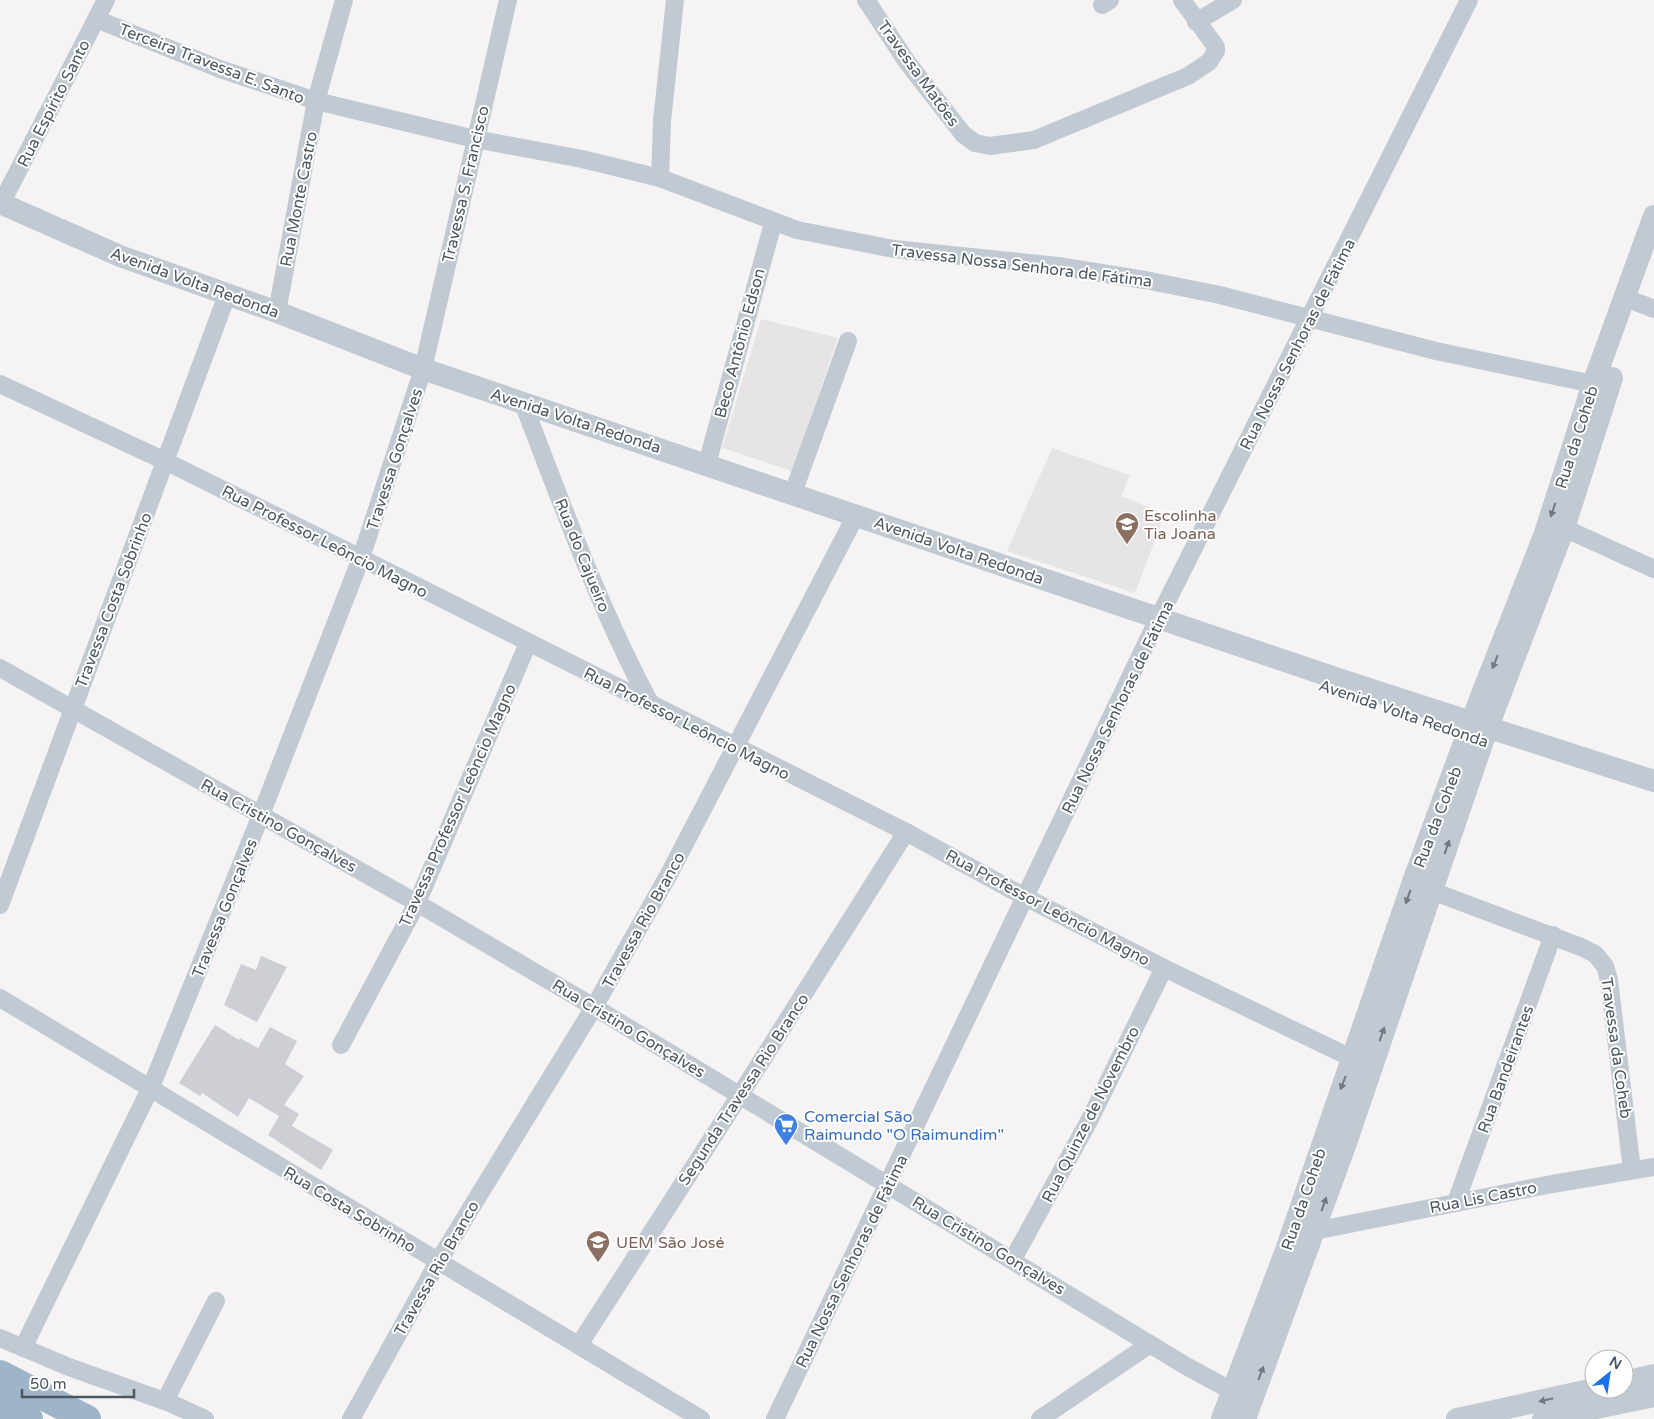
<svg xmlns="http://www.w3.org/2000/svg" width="1654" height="1419" font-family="'Varela Round',sans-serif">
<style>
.education{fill:#e6e4e5}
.building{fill:#cdcfd5}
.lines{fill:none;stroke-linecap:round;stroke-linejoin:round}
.minor{stroke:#c1cad2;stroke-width:18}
.tertiary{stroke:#c1cad2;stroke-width:22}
.trunk{stroke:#9fb4c9;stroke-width:28}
.oneway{fill:#6e7983}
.labels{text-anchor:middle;stroke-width:4;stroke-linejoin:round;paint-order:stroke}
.street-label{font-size:16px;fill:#4a5661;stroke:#fff}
.education-label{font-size:16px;fill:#785e54;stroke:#fff;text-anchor:start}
.shop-label{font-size:16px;fill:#366cbe;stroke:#fff;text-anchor:start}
</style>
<rect width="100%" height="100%" fill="#f5f3f3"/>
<g class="education">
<polygon points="761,319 838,338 792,471 722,448"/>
<polygon points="1052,448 1130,475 1121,496 1165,514 1135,593 1007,551"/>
</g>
<g class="building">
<polygon points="261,956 287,967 257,1022 224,1005 241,964 256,970"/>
<polygon points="215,1025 239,1040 240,1038 258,1048 270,1027 297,1041 285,1064 304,1076 284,1105 299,1114 292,1126 333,1150 321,1170 268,1135 279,1116 249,1098 238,1117 202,1093 200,1096 179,1083"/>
</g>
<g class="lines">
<g class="minor">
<polyline points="866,0 907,62 963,134 975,143 990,146 1034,140 1188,76 1209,62 1216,51 1216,47 1182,0"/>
<polyline points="1102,5 1110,0"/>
<polyline points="96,19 220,69 316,101 475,139 582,159 660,178 797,230 894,249 1058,266 1145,280 1220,295 1436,351 1593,384"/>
<polyline points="1196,22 1233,0"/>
<polyline points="660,178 662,121 675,0"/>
<polyline points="0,206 106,0"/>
<polyline points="1636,302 1654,309"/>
<polyline points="277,312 316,101 344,0"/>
<polyline points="0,384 165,461 361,558 906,832 1025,897 1164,968 1364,1064"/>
<path d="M523 403C562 504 599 608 650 703"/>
<polyline points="707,464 773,223"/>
<polyline points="793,493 848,341"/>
<polyline points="1564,528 1654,569"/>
<polyline points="0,668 417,903 594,1007 1186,1366 1243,1397"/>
<polyline points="1432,891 1581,947 1595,954 1605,966 1609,980 1632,1170"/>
<polyline points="0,905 227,295"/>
<polyline points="0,998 701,1419"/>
<polyline points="341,1045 417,903 528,643"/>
<polyline points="1456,1202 1553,935"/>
<polyline points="1314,1231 1552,1184 1654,1167"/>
<polyline points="1013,1259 1089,1121 1164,968"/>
<polyline points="0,1338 69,1367 170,1403 205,1419"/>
<polyline points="579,1345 740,1095 906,832"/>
<polyline points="23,1348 151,1087 261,815 361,558 423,369 508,0"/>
<polyline points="165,1401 216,1301"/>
<polyline points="351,1419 438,1262 594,1007 668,876 856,515"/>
<polyline points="775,1419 1158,619 1469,0"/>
<polyline points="1040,1419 1150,1344"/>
</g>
<g class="tertiary">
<polyline points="0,203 120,256 277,312 423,369 1344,681 1654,781"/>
<polyline points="1624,1382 1654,1375"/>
<polyline points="1222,1419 1285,1253 1414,879 1480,699 1544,536 1593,384 1654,216"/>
<polyline points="1245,1419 1346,1143 1487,729 1564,528 1612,378"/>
<polyline points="1457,1419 1594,1389"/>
<polyline points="1543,1419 1654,1396"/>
</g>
<g class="trunk">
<polyline points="0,1374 87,1419"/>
<polyline points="0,1404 29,1419"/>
</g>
</g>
<defs><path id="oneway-solid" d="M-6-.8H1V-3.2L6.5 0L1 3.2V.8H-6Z" transform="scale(1.25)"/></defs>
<g class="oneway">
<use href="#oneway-solid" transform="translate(1553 510) rotate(109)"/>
<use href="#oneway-solid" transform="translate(1495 662) rotate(112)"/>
<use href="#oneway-solid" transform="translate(1447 847) rotate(-71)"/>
<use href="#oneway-solid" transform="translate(1408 897) rotate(109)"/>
<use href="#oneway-solid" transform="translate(1382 1034) rotate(-71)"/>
<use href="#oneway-solid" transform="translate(1343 1083) rotate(111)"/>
<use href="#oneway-solid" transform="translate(1324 1204) rotate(-70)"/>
<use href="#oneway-solid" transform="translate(1261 1373) rotate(-69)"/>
<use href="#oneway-solid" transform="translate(1546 1400) rotate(167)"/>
</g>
<defs>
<g id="school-pin" transform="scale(1.25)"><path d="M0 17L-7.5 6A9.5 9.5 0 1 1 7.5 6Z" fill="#8d6e63" stroke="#fff"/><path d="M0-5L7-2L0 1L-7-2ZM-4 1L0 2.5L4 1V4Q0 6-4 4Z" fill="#fff"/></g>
<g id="supermarket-pin" transform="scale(1.25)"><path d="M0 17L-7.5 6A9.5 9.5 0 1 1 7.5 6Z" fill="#3f7fe0" stroke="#fff"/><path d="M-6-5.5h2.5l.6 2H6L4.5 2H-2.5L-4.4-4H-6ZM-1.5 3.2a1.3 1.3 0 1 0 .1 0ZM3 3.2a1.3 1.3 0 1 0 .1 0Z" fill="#fff"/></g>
</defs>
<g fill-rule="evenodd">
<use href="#school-pin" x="1127" y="524"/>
<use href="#supermarket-pin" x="786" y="1125"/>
<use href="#school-pin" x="598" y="1242"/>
</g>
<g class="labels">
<g class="street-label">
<text transform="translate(212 63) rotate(21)" y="6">Terceira Travessa E. Santo</text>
<text transform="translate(919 73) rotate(54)" y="6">Travessa Matões</text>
<text transform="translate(53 103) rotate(-63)" y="6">Rua Espírito Santo</text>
<text transform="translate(465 184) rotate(-77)" y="6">Travessa S. Francisco</text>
<text transform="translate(298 199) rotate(-79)" y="6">Rua Monte Castro</text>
<text transform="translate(1022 265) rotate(7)" y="6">Travessa Nossa Senhora de Fátima</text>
<text transform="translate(195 282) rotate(20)" y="6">Avenida Volta Redonda</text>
<text transform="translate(739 343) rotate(-75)" y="6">Beco Antônio Edson</text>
<text transform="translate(1297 344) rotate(-63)" y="6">Rua Nossa Senhoras de Fátima</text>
<text transform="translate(576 420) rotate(18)" y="6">Avenida Volta Redonda</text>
<text transform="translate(1576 437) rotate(-72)" y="6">Rua da Coheb</text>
<text transform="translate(394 459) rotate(-72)" y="6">Travessa Gonçalves</text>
<text transform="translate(325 541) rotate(27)" y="6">Rua Professor Leôncio Magno</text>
<text transform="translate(959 550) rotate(19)" y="6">Avenida Volta Redonda</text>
<text transform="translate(583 555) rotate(68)" y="6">Rua do Cajueiro</text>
<text transform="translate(113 600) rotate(-69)" y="6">Travessa Costa Sobrinho</text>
<text transform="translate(1117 707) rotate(-64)" y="6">Rua Nossa Senhoras de Fátima</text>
<text transform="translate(1404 713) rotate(19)" y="6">Avenida Volta Redonda</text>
<text transform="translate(687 723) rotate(27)" y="6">Rua Professor Leôncio Magno</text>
<text transform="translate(457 805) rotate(-66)" y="6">Travessa Professor Leôncio Magno</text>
<text transform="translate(1437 817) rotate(-69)" y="6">Rua da Coheb</text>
<text transform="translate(279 825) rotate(29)" y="6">Rua Cristino Gonçalves</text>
<text transform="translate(1048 907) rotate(28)" y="6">Rua Professor Leôncio Magno</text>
<text transform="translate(224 908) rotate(-68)" y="6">Travessa Gonçalves</text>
<text transform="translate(643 920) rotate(-61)" y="6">Travessa Rio Branco</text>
<text transform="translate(629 1028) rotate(31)" y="6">Rua Cristino Gonçalves</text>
<text transform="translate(1617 1048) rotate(82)" y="6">Travessa da Coheb</text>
<text transform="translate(1505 1069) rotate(-70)" y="6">Rua Bandeirantes</text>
<text transform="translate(743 1089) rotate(-57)" y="6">Segunda Travessa Rio Branco</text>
<text transform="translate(1090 1114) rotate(-63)" y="6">Rua Quinze de Novembro</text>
<text transform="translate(1483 1197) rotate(-11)" y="6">Rua Lis Castro</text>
<text transform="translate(1303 1199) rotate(-71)" y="6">Rua da Coheb</text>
<text transform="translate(350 1209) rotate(31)" y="6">Rua Costa Sobrinho</text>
<text transform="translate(989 1245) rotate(31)" y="6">Rua Cristino Gonçalves</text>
<text transform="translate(851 1261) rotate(-64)" y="6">Rua Nossa Senhoras de Fátima</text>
<text transform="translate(436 1268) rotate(-60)" y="6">Travessa Rio Branco</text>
</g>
<g class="education-label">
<text x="1144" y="521">Escolinha<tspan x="1144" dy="18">Tia Joana</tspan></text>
<text x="616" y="1248">UEM São José</text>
</g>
<g class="shop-label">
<text x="804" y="1122">Comercial São<tspan x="804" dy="18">Raimundo "O Raimundim"</tspan></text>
</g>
</g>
<g transform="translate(1609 1374) rotate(30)"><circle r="24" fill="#ffffff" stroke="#b7bbc0"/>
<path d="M0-4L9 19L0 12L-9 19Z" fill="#1a73e8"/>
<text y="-8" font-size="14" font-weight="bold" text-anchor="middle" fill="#4a5661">N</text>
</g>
<path d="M22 1389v8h112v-8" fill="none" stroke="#4a5661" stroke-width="2.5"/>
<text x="30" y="1389" font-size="15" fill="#4a5661" stroke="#ffffff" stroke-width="4" paint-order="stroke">50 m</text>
</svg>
